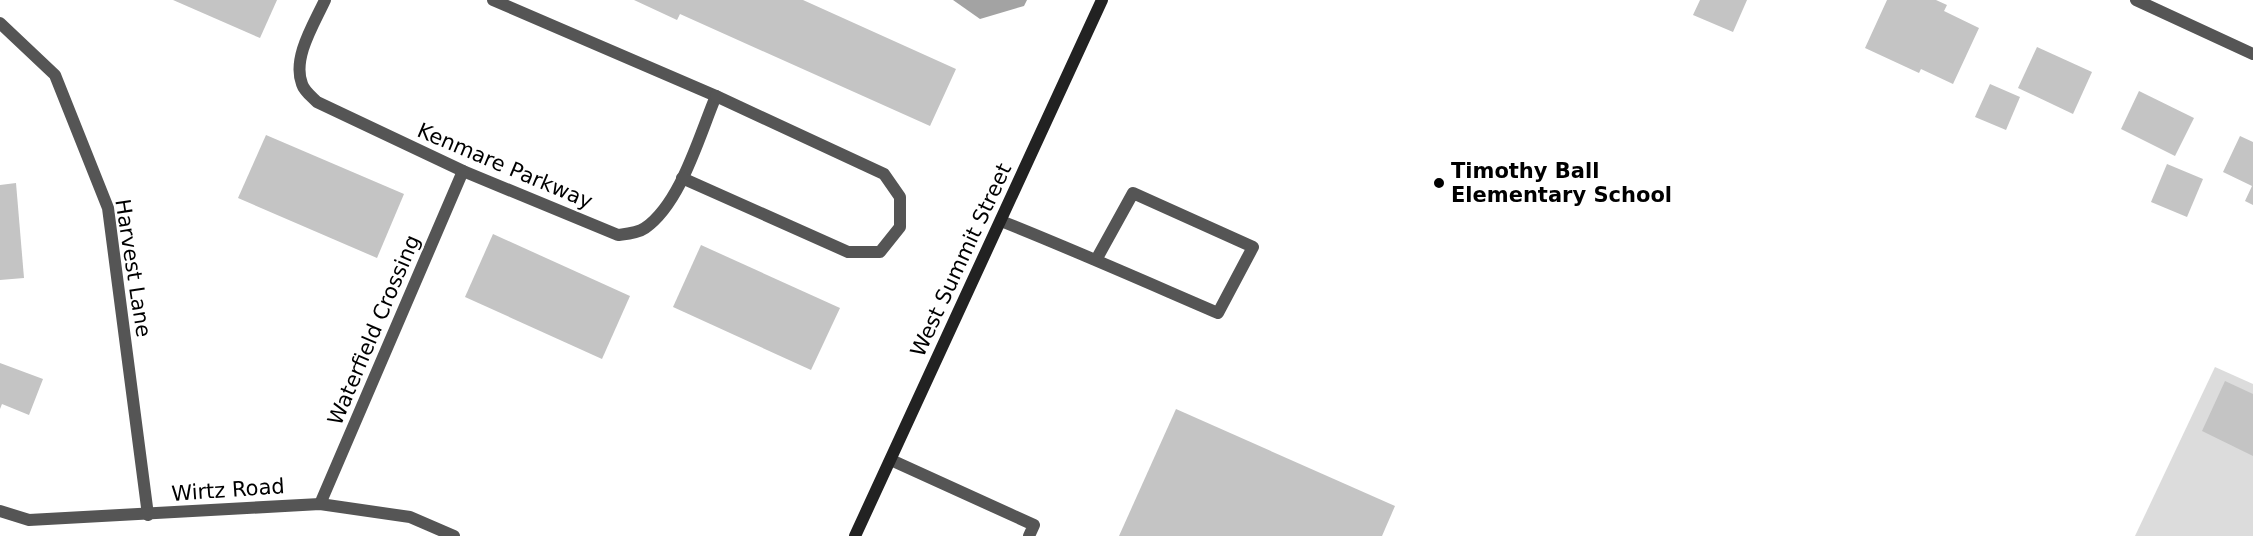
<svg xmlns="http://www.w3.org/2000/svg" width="2253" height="536" font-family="'DejaVu Sans',sans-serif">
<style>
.green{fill:#dcdcdc}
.water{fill:#a3a3a3}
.building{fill:#c4c4c4}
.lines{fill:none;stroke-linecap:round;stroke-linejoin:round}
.lane{stroke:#555;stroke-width:12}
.street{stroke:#555;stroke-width:12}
.secondary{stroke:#222;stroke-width:12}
.poi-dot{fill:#000;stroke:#fff;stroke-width:2}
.labels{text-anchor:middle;stroke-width:4.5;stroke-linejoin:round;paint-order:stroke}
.street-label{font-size:21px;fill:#000;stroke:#fff}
.poi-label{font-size:21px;font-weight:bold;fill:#000;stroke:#fff;text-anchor:start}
</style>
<rect width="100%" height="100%" fill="#fff"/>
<polygon class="green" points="2215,367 2253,384 2253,536 2135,536"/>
<polygon class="water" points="953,0 1027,0 1024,6 980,19"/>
<g class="building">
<polygon points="173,0 277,0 260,38"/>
<polygon points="634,0 803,0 956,69 930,126 680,14 677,20"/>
<polygon points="1700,0 1747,0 1733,32 1693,15"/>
<polygon points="1887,0 1936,0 1947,5 1944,11 1979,28 1953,84 1921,69 1919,73 1865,48"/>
<polygon points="2037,47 2092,72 2073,114 2018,88"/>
<polygon points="1990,84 2020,97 2006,130 1975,117"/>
<polygon points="2139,91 2194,118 2175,156 2121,129"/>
<polygon points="266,135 404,194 377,258 238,198"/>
<polygon points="2240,136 2253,142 2253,205 2245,201 2252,186 2223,172"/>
<polygon points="2167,164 2203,179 2187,217 2151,202"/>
<polygon points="16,183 24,278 0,280 0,185"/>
<polygon points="493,234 630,296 602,359 465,297"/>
<polygon points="701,245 840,308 811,370 673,307"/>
<polygon points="0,363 43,379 29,415 2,404 0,409"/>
<polygon points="2225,381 2253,394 2253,456 2202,431"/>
<polygon points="1176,409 1395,506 1382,536 1119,536"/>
</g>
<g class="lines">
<g class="lane">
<path d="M1001 221C1074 250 1146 282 1218 313L1253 247 1133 193 1096 260"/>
<polyline points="891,460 1034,525 1029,536"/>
</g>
<g class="street">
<path d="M325 0C314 24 292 58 302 84 304 91 312 97 317 102L463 171 618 235C626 234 638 233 645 228 681 203 699 136 716 96L493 0"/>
<polyline points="2136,0 2253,54"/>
<polyline points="0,23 55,75 108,208 148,515"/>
<polyline points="682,178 848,252 880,252 900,227 900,197 884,174 716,96"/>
<polyline points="320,504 463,171"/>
<polyline points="0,511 29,520 320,504 410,517 454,536"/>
</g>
<polyline class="secondary" points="855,536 1102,0"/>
</g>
<circle class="poi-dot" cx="1439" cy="183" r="6"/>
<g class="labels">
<g class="street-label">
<text transform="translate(505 166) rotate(23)" y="7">Kenmare Parkway</text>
<text transform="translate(961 260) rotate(-65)" y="7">West Summit Street</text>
<text transform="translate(133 268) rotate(81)" y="7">Harvest Lane</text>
<text transform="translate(374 330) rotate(-67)" y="7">Waterfield Crossing</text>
<text transform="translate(228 490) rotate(-4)" y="7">Wirtz Road</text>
</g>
<g class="poi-label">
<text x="1451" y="178">Timothy Ball<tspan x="1451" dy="24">Elementary School</tspan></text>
</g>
</g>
</svg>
